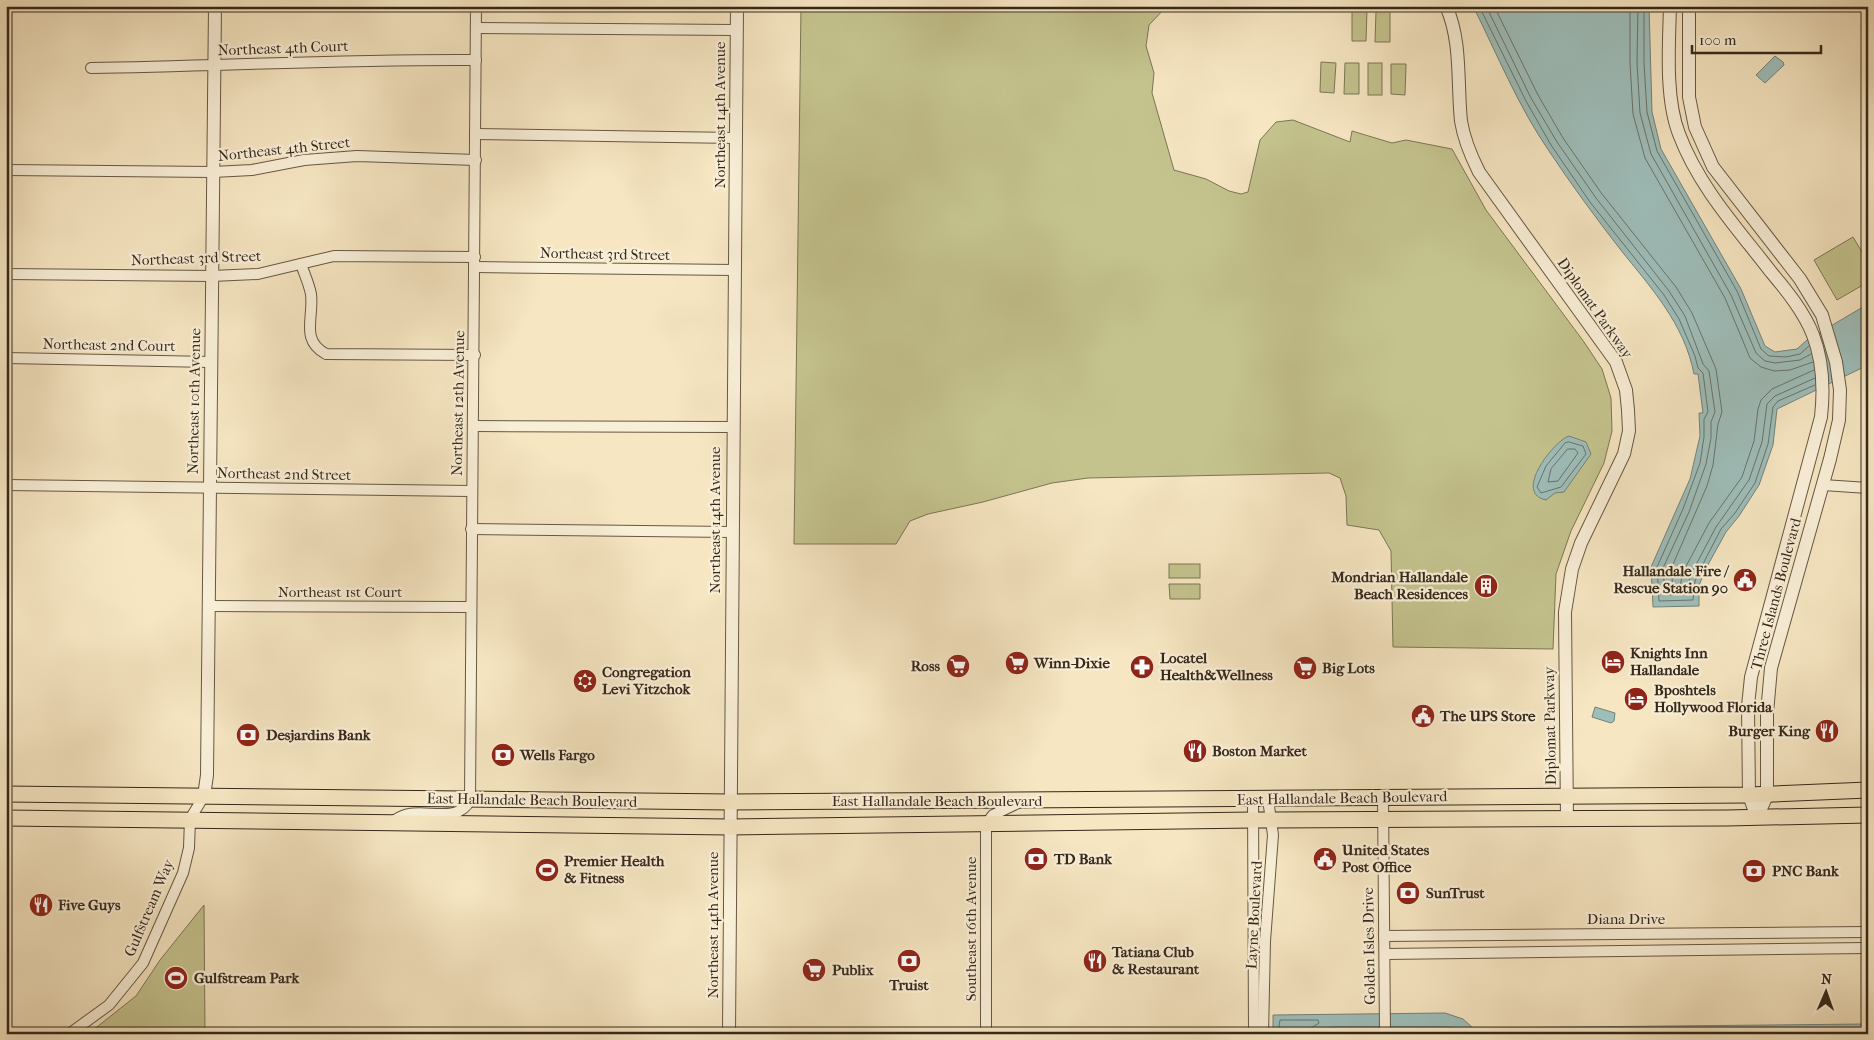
<svg xmlns="http://www.w3.org/2000/svg" width="1874" height="1040" font-family="'IM FELL French Canon',serif">
<style>
.green{fill:#c4c38e;stroke:#7c7654}
.water{fill:#9ebeba;stroke:#74827a}
.lines{fill:none;stroke-linecap:round;stroke-linejoin:round}
.shore{stroke:#6a736a;stroke-width:1}
.minor-casing{stroke:#655844;stroke-width:12}
.tertiary-casing{stroke:#655844;stroke-width:14}
.primary-casing{stroke:#35281a;stroke-width:17}
.minor{stroke:#f9efd7;stroke-width:10}
.tertiary{stroke:#f9efd7;stroke-width:12}
.primary{stroke:#f6e6c2;stroke-width:15}
.labels{text-anchor:middle;stroke-width:4.5;stroke-linejoin:round;paint-order:stroke}
.street-label{font-size:15px;fill:#35281a;stroke:#f9efd7}
.poi-label{font-size:15px;font-weight:bold;fill:#35281a;stroke:#f9efd7;text-anchor:start}
</style>
<rect width="100%" height="100%" fill="#f6e6c2"/>
<filter id="stains"><feTurbulence type="fractalNoise" baseFrequency=".004" numOctaves="4"/><feColorMatrix values="0 0 0 0 .2 0 0 0 0 .09 0 0 0 0 .02 0 0 0 .5 -.17"/></filter>
<radialGradient id="worn" r=".72"><stop offset=".6" stop-color="#630" stop-opacity="0"/><stop offset="1" stop-color="#630" stop-opacity=".3"/></radialGradient>
<g class="green">
<polygon points="801,6 1167,6 1149,25 1146,46 1154,73 1152,93 1174,170 1206,179 1229,191 1241,194 1248,192 1260,140 1276,122 1293,120 1350,142 1352,131 1392,143 1406,140 1452,149 1486,210 1584,342 1602,369 1611,398 1612,431 1604,463 1571,531 1556,574 1553,649 1393,647 1391,551 1379,530 1347,525 1346,496 1340,478 1329,473 1088,478 1052,483 983,502 928,514 910,521 896,544 794,544"/>
<polygon points="1352,10 1367,10 1366,41 1352,41"/>
<polygon points="1376,11 1390,11 1390,42 1375,42"/>
<polygon points="1321,62 1336,63 1334,93 1320,92"/>
<polygon points="1345,63 1359,63 1359,94 1344,94"/>
<rect x="1368" y="63" width="14" height="32"/>
<polygon points="1391,64 1406,64 1405,95 1391,94"/>
<polygon points="1853,237 1868,262 1868,282 1837,300 1814,260"/>
<rect x="1169" y="564" width="31" height="14"/>
<polygon points="1169,584 1200,584 1200,599 1170,599"/>
<polygon points="204,905 205,1034 88,1034 136,996 160,960"/>
</g>
<g class="water">
<path d="M1473 6H1649L1652 112 1661 149 1741 289 1765 346 1775 352 1797 349 1807 340 1868 304V365L1777 409 1773 445 1759 485 1739 516 1726 532 1704 572 1699 586V606L1653 607 1651 567 1690 479 1700 436 1699 413H1703L1698 374H1694C1684 323 1651 288 1620 249 1595 217 1571 184 1549 151 1518 106 1497 54 1473 6Z"/>
<polygon points="1775,56 1783,62 1784,65 1765,83 1756,75"/>
<path d="M1569 436 1586 442 1591 454 1564 492 1555 493 1546 500C1512 493 1555 440 1569 436Z"/>
<polygon points="1595,707 1615,713 1614,721 1611,723 1592,717"/>
<polygon points="1445,1013 1463,1019 1473,1028 1868,1024 1868,1034 1460,1034 1453,1028 1445,1027 1336,1027 1321,1029 1311,1034 1273,1034 1273,1015"/>
</g>
<g class="lines">
<g class="shore">
<polyline points="1479,6 1526,101 1551,145 1590,202 1664,295 1679,319 1695,356 1698,368 1703,373 1708,412 1704,419 1704,437 1700,463 1683,509 1657,567 1659,601 1693,600 1695,581 1707,556 1721,529 1735,513 1755,483 1768,444 1773,407 1778,401 1815,385"/>
<polyline points="1486,6 1531,98 1557,142 1596,198 1669,291 1685,316 1703,364 1709,371 1715,412 1711,422 1711,438 1706,464 1689,512 1663,568 1665,595 1687,594 1690,576 1716,527 1749,480 1762,442 1767,404 1775,396 1815,378"/>
<polyline points="1494,6 1538,95 1563,138 1602,194 1676,287 1692,313 1716,369 1722,412 1718,424 1713,465 1707,486 1671,569 1673,587 1680,586 1683,572 1709,523 1742,477 1754,441 1758,409 1761,400 1772,389 1814,370"/>
<polyline points="1630,6 1630,63 1633,114 1645,158 1725,298 1750,358 1761,367 1774,371 1790,370 1813,362"/>
<polyline points="1638,6 1637,63 1640,113 1651,154 1731,295 1756,353 1765,361 1775,363 1800,360 1811,354"/>
<polyline points="1644,6 1644,63 1647,112 1657,151 1737,291 1761,349 1769,356 1786,357 1800,354 1809,346"/>
<polygon points="1569,442 1583,446 1586,454 1561,487 1541,493 1537,487 1546,466 1565,443"/>
<polygon points="1568,449 1575,449 1578,453 1558,481 1548,482 1551,469"/>
<polyline points="1278,1034 1280,1020 1318,1020 1319,1023 1311,1028 1309,1034"/>
<polyline points="1463,1034 1466,1029 1474,1033 1868,1029"/>
</g>
<g class="minor-casing">
<g id="minor">
<polyline points="476,28 736,30"/>
<path d="M91 68C219 66 348 59 476 60"/>
<polyline points="475,134 736,138"/>
<polyline points="6,170 213,172 252,170 304,160 357,156 476,160"/>
<path d="M301 264C304 273 309 284 311 294 314 318 300 340 326 354L475 355"/>
<polyline points="475,267 735,270"/>
<polyline points="6,274 212,276 258,274 334,256 475,257"/>
<polyline points="6,358 211,362"/>
<polyline points="474,426 732,427"/>
<polyline points="6,485 471,491"/>
<polyline points="1823,485 1868,488"/>
<polyline points="471,529 731,532"/>
<polyline points="209,606 470,607"/>
<polyline points="1383,797 1385,1034"/>
<polyline points="1253,799 1254,1034"/>
<path d="M391 822C397 819 402 815 409 814 429 810 459 823 470 800L476 6"/>
<polyline points="1384,936 1868,932"/>
<polyline points="1385,954 1868,948"/>
<polyline points="69,1034 109,1005 143,963 183,873 189,848 190,819 204,796"/>
<polyline points="986,1034 986,824 993,815 1018,803"/>
<polyline points="1263,1034 1265,941 1273,835 1268,799"/>
</g>
</g>
<g class="tertiary-casing">
<g id="tertiary">
<path d="M1446 6C1462 41 1457 83 1461 121 1464 140 1471 156 1479 172L1616 362 1626 390 1628 410 1629 431 1624 454 1581 543 1572 569 1565 612 1567 820"/>
<path d="M1670 6C1669 45 1665 98 1679 134 1699 187 1737 228 1771 272 1787 291 1804 312 1813 335 1823 361 1824 390 1821 417L1751 677 1748 706 1749 795 1757 818"/>
<polyline points="1689,6 1689,97 1695,127 1713,167 1800,279 1822,315 1836,362 1840,390 1839,420 1830,459 1771,668 1767,713 1767,795 1757,818"/>
<polyline points="204,796 207,775 215,6"/>
<polyline points="729,1034 737,6"/>
</g>
</g>
<g class="primary-casing">
<g id="primary">
<polyline points="6,794 730,802 1749,795 1868,790"/>
<polyline points="6,818 730,827 1253,820 1727,818 1868,815"/>
</g>
</g>
<use href="#minor" class="minor"/>
<use href="#tertiary" class="tertiary"/>
<use href="#primary" class="primary"/>
</g>
<defs>
<g id="civic-disc" transform="scale(1.25)"><circle r="9.5" fill="#8f2418" stroke="#f9efd7"/><path d="M-.6-6.5H3V-4.5H.6V-3L4-1V1h2V6H-6V1h2V-1L-.6-3ZM-1.2 2.5V6h2.4V2.5Z" fill="#fff"/></g>
<g id="building-disc" transform="scale(1.25)"><circle r="9.5" fill="#8f2418" stroke="#f9efd7"/><path d="M-4-6H4V6H1V3H-1V6H-4ZM-2.5-4.3h1.7v1.8h-1.7ZM.8-4.3h1.7v1.8H.8ZM-2.5-1h1.7V.8h-1.7ZM.8-1h1.7V.8H.8Z" fill="#fff"/></g>
<g id="hotel-disc" transform="scale(1.25)"><circle r="9.5" fill="#8f2418" stroke="#f9efd7"/><path d="M-6-4.5h1.5V1H6V5H4.5V3h-9V5H-6ZM-4 0a1.8 1.8 0 1 1 3.6 0ZM.5 0V-2.5h3Q6-2.5 6 0Z" fill="#fff"/></g>
<g id="supermarket-disc" transform="scale(1.25)"><circle r="9.5" fill="#8f2418" stroke="#f9efd7"/><path d="M-6-5.5h2.5l.6 2H6L4.5 2H-2.5L-4.4-4H-6ZM-1.5 3.2a1.3 1.3 0 1 0 .1 0ZM3 3.2a1.3 1.3 0 1 0 .1 0Z" fill="#fff"/></g>
<g id="pharmacy-disc" transform="scale(1.25)"><circle r="9.5" fill="#8f2418" stroke="#f9efd7"/><path d="M-2-6h4v4h4v4h-4v4h-4v-4h-4v-4h4Z" fill="#fff"/></g>
<g id="synagogue-disc" transform="scale(1.25)"><circle r="9.5" fill="#8f2418" stroke="#f9efd7"/><path d="M0-6.5L5.6 3.2H-5.6ZM0 6.5L5.6-3.2H-5.6Z" fill="#fff"/></g>
<g id="restaurant-disc" transform="scale(1.25)"><circle r="9.5" fill="#8f2418" stroke="#f9efd7"/><path d="M-5-6h1v4h1v-4h1v4h1v-4h1v5L-1.5 .5V6h-2V.5L-5-1ZM5-6V6H3V1.5H1.5Q1.5-4 5-6Z" fill="#fff"/></g>
<g id="bank-disc" transform="scale(1.25)"><circle r="9.5" fill="#8f2418" stroke="#f9efd7"/><path d="M-6-4H6V4H-6ZM0-2.3a2.3 2.3 0 1 0 0 4.6a2.3 2.3 0 1 0 0-4.6Z" fill="#fff"/></g>
<g id="stadium-disc" transform="scale(1.25)"><circle r="9.5" fill="#8f2418" stroke="#f9efd7"/><path d="M0-5a6.5 5 0 1 0 0 10a6.5 5 0 1 0 0-10ZM-3.5-1.8h7v3.6h-7Z" fill="#fff"/></g>
</defs>
<g fill-rule="evenodd">
<use href="#civic-disc" x="1745" y="580"/>
<use href="#building-disc" x="1486" y="586"/>
<use href="#hotel-disc" x="1613" y="662"/>
<use href="#supermarket-disc" x="1017" y="663"/>
<use href="#supermarket-disc" x="958" y="666"/>
<use href="#pharmacy-disc" x="1142" y="667"/>
<use href="#supermarket-disc" x="1305" y="668"/>
<use href="#synagogue-disc" x="585" y="681"/>
<use href="#hotel-disc" x="1636" y="699"/>
<use href="#civic-disc" x="1423" y="716"/>
<use href="#restaurant-disc" x="1827" y="731"/>
<use href="#bank-disc" x="248" y="735"/>
<use href="#restaurant-disc" x="1195" y="751"/>
<use href="#bank-disc" x="503" y="755"/>
<use href="#bank-disc" x="1036" y="859"/>
<use href="#civic-disc" x="1325" y="859"/>
<use href="#stadium-disc" x="547" y="870"/>
<use href="#bank-disc" x="1754" y="871"/>
<use href="#bank-disc" x="1408" y="893"/>
<use href="#restaurant-disc" x="41" y="905"/>
<use href="#bank-disc" x="909" y="961"/>
<use href="#restaurant-disc" x="1095" y="961"/>
<use href="#supermarket-disc" x="814" y="970"/>
<use href="#stadium-disc" x="176" y="978"/>
</g>
<g class="labels">
<g class="street-label">
<text transform="translate(283 48) rotate(-2)" y="5">Northeast 4th Court</text>
<text transform="translate(720 115) rotate(-90)" y="5">Northeast 14th Avenue</text>
<text transform="translate(284 149) rotate(-6)" y="5">Northeast 4th Street</text>
<text transform="translate(605 254) rotate(1)" y="5">Northeast 3rd Street</text>
<text transform="translate(196 258) rotate(-2)" y="5">Northeast 3rd Street</text>
<text transform="translate(1595 308) rotate(55)" y="5">Diplomat Parkway</text>
<text transform="translate(109 345) rotate(1)" y="5">Northeast 2nd Court</text>
<text transform="translate(194 401) rotate(-89)" y="5">Northeast 10th Avenue</text>
<text transform="translate(458 403) rotate(-89)" y="5">Northeast 12th Avenue</text>
<text transform="translate(284 474) rotate(1)" y="5">Northeast 2nd Street</text>
<text transform="translate(715 520) rotate(-90)" y="5">Northeast 14th Avenue</text>
<text x="340" y="597">Northeast 1st Court</text>
<text transform="translate(1776 594) rotate(-75)" y="5">Three Islands Boulevard</text>
<text transform="translate(1550 726) rotate(-91)" y="5">Diplomat Parkway</text>
<text transform="translate(1342 798) rotate(-1)" y="5">East Hallandale Beach Boulevard</text>
<text transform="translate(532 800) rotate(1)" y="5">East Hallandale Beach Boulevard</text>
<text x="937" y="806">East Hallandale Beach Boulevard</text>
<text transform="translate(149 908) rotate(-67)" y="5">Gulfstream Way</text>
<text transform="translate(1254 915) rotate(-87)" y="5">Layne Boulevard</text>
<text x="1626" y="924">Diana Drive</text>
<text transform="translate(713 925) rotate(-90)" y="5">Northeast 14th Avenue</text>
<text transform="translate(971 929) rotate(-90)" y="5">Southeast 16th Avenue</text>
<text transform="translate(1369 946) rotate(-91)" y="5">Golden Isles Drive</text>
</g>
<g class="poi-label">
<text x="1728" y="576" text-anchor="end">Hallandale Fire /<tspan x="1728" dy="17">Rescue Station 90</tspan></text>
<text x="1468" y="582" text-anchor="end">Mondrian Hallandale<tspan x="1468" dy="17">Beach Residences</tspan></text>
<text x="1630" y="658">Knights Inn<tspan x="1630" dy="17">Hallandale</tspan></text>
<text x="1160" y="663">Locatel<tspan x="1160" dy="17">Health&amp;Wellness</tspan></text>
<text x="1034" y="668">Winn-Dixie</text>
<text x="940" y="671" text-anchor="end">Ross</text>
<text x="1322" y="673">Big Lots</text>
<text x="602" y="677">Congregation<tspan x="602" dy="17">Levi Yitzchok</tspan></text>
<text x="1654" y="695">Bposhtels<tspan x="1654" dy="17">Hollywood Florida</tspan></text>
<text x="1440" y="721">The UPS Store</text>
<text x="1810" y="736" text-anchor="end">Burger King</text>
<text x="266" y="740">Desjardins Bank</text>
<text x="1212" y="756">Boston Market</text>
<text x="520" y="760">Wells Fargo</text>
<text x="1342" y="855">United States<tspan x="1342" dy="17">Post Office</tspan></text>
<text x="1054" y="864">TD Bank</text>
<text x="564" y="866">Premier Health<tspan x="564" dy="17">&amp; Fitness</tspan></text>
<text x="1772" y="876">PNC Bank</text>
<text x="1426" y="898">SunTrust</text>
<text x="58" y="910">Five Guys</text>
<text x="1112" y="957">Tatiana Club<tspan x="1112" dy="17">&amp; Restaurant</tspan></text>
<text x="832" y="975">Publix</text>
<text x="194" y="983">Gulfstream Park</text>
<text x="909" y="990" text-anchor="middle">Truist</text>
</g>
</g>
<rect width="1874" height="1040" fill="none" stroke="#f6e6c2" stroke-width="25"/>
<rect x="8" y="8" width="1859" height="1025" fill="none" stroke="#35281a" stroke-width="2.5"/>
<rect x="12" y="12" width="1849" height="1015" fill="none" stroke="#35281a"/>
<g transform="translate(1826 992) rotate(2)" stroke="#f9efd7" stroke-width="4" paint-order="stroke">
<path d="M0-4L9 19L0 12L-9 19Z" fill="#35281a"/>
<text y="-8" font-size="14" font-weight="bold" text-anchor="middle" fill="#35281a">N</text>
</g>
<path d="M1692 45v8h129v-8" fill="none" stroke="#35281a" stroke-width="2.5"/>
<text x="1699" y="45" font-size="15" fill="#35281a" stroke="#f9efd7" stroke-width="4" paint-order="stroke">100 m</text>
<rect width="100%" height="100%" filter="url(#stains)"/>
<rect width="100%" height="100%" fill="url(#worn)"/>
</svg>
